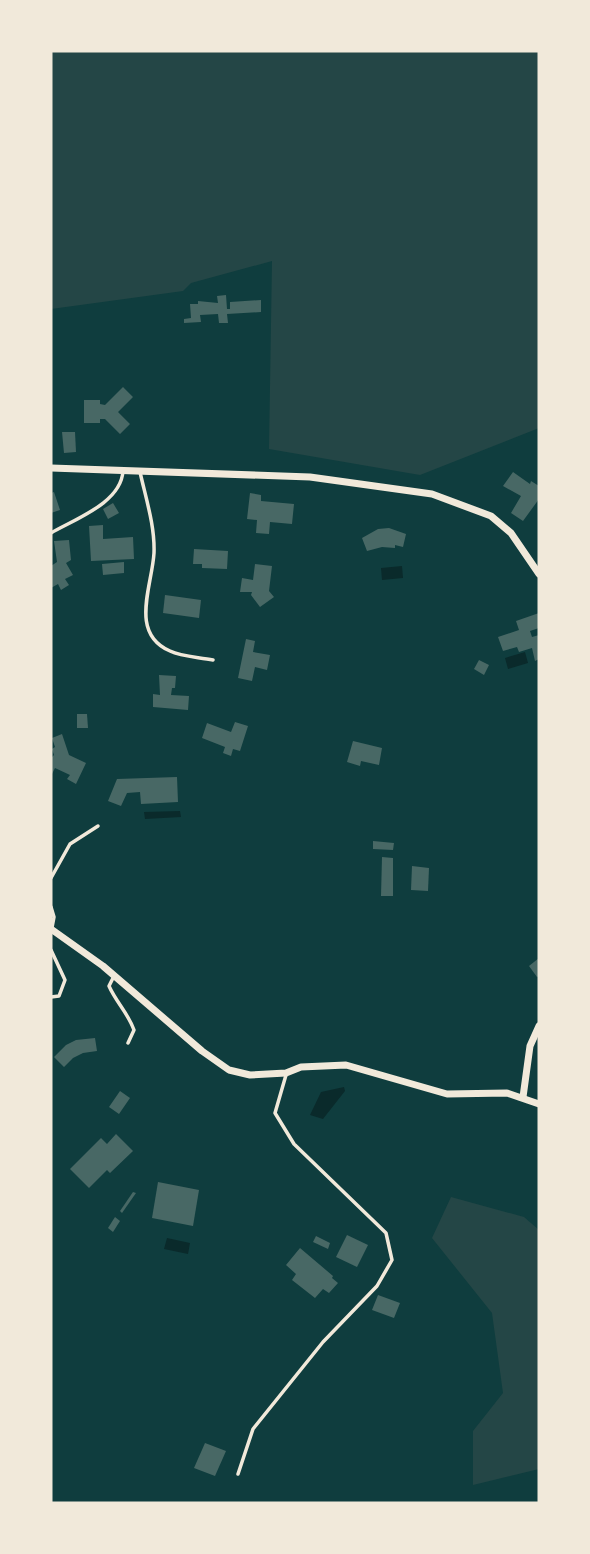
<svg xmlns="http://www.w3.org/2000/svg" width="590" height="1554" font-family="Manrope,sans-serif">
<style>
.green{fill:#244646}
.water{fill:#0a2a2b}
.building{fill:#486865}
.lines{fill:none;stroke-linecap:round;stroke-linejoin:round}
.service{stroke:#f1e9da;stroke-width:3.5}
.minor{stroke:#f1e9da;stroke-width:7}
</style>
<rect width="100%" height="100%" fill="#0f3d3e"/>
<g class="green">
<polygon points="51,51 539,51 539,428 420,475 269,449 272,261 191,283 183,291 51,309"/>
<polygon points="451,1197 524,1217 539,1230 539,1469 473,1485 473,1431 503,1393 492,1313 432,1238"/>
</g>
<g class="water">
<polygon points="402,566 403,578 382,580 381,568"/>
<polygon points="525,652 528,663 508,669 505,658"/>
<polygon points="180,811 181,817 145,819 144,812"/>
<polygon points="344,1087 345,1091 323,1119 310,1115 321,1092"/>
<polygon points="167,1238 190,1243 188,1254 164,1249"/>
</g>
<g class="building">
<polygon points="226,295 227,309 230,309 230,302 261,300 261,312 227,314 228,323 219,323 218,314 200,315 201,322 184,323 184,319 191,318 190,304 198,304 198,301 218,303 217,296"/>
<polygon points="123,387 133,397 118,412 130,424 120,434 105,419 100,419 100,423 84,423 84,400 100,400 100,404 105,405"/>
<polygon points="62,432 75,432 76,452 64,453"/>
<polygon points="513,472 530,484 531,481 539,486 539,499 523,521 511,513 521,496 503,486"/>
<polygon points="54,492 60,510 51,513 51,493"/>
<polygon points="250,493 261,495 261,501 294,504 292,524 270,522 269,534 256,533 257,520 247,519"/>
<polygon points="113,503 119,513 108,519 103,509"/>
<polygon points="103,525 103,539 133,537 134,559 91,561 89,526"/>
<polygon points="389,528 406,534 403,547 395,545 395,548 382,547 367,551 362,538 378,529"/>
<polygon points="69,540 71,560 66,563 73,575 65,579 69,585 61,590 58,584 51,588 51,566 57,562 54,541"/>
<polygon points="194,549 228,551 227,569 202,568 202,564 193,564"/>
<polygon points="124,562 124,573 103,575 102,564"/>
<polygon points="255,564 272,566 269,591 274,597 260,607 251,595 252,592 240,592 242,578 253,580"/>
<polygon points="165,595 201,600 199,618 163,613"/>
<polygon points="539,613 539,628 530,631 532,637 539,635 539,659 535,661 532,648 519,652 517,647 503,651 498,637 519,630 516,621"/>
<polygon points="246,639 255,641 253,652 270,655 267,670 255,667 252,681 238,678"/>
<polygon points="479,660 489,665 484,675 474,669"/>
<polygon points="159,675 176,676 175,688 172,688 171,695 189,696 188,710 153,707 153,694 160,695"/>
<polygon points="77,714 87,714 88,728 77,728"/>
<polygon points="235,722 248,726 240,751 233,749 231,756 223,753 225,747 202,738 207,723 231,732"/>
<polygon points="62,734 69,755 86,763 76,784 67,779 70,775 55,768 51,776 51,758 54,755 52,749 55,747 52,738"/>
<polygon points="353,741 382,748 379,765 361,761 360,766 347,762"/>
<polygon points="177,777 178,802 141,804 140,792 127,793 121,806 108,801 117,779"/>
<polygon points="373,841 394,843 393,850 373,849"/>
<polygon points="382,857 393,858 393,896 381,896"/>
<polygon points="412,866 429,868 428,891 411,890"/>
<polygon points="539,958 539,976 537,977 529,966"/>
<polygon points="95,1038 97,1051 83,1053 73,1058 64,1067 54,1057 66,1045 76,1040"/>
<polygon points="120,1091 130,1098 119,1114 109,1107"/>
<polygon points="116,1134 133,1151 110,1173 107,1170 89,1188 70,1169 101,1138 107,1144"/>
<polygon points="158,1182 199,1190 193,1226 152,1218"/>
<polygon points="133,1192 136,1193 122,1213 120,1211"/>
<polygon points="115,1217 120,1221 113,1232 108,1228"/>
<polygon points="347,1235 368,1245 357,1267 336,1257"/>
<polygon points="316,1236 330,1243 328,1249 313,1242"/>
<polygon points="300,1248 333,1276 332,1278 338,1283 329,1293 323,1289 315,1298 292,1280 296,1274 286,1265"/>
<polygon points="378,1295 400,1303 394,1318 372,1310"/>
<polygon points="205,1443 226,1451 215,1476 194,1468"/>
</g>
<g class="lines">
<g class="service">
<path d="M140 472C146 499 155 526 154 553 152 587 129 633 170 651 182 657 199 657 213 660"/>
<path d="M51 533C75 519 121 503 123 471"/>
<polyline points="51,878 70,844 98,826"/>
<polyline points="51,907 54,917 51,933"/>
<polyline points="51,950 65,980 59,996 51,997"/>
<path d="M114 976 109 986C116 1002 128 1013 134 1030L128 1043"/>
<polyline points="238,1474 253,1429 323,1342 377,1286 392,1260 386,1233 294,1144 275,1113 286,1075"/>
</g>
<g class="minor">
<polyline points="51,468 310,477 432,494 491,516 511,533 539,574"/>
<polyline points="51,929 103,966 202,1051 229,1070 250,1075 286,1073 301,1067 346,1065 447,1094 507,1093 539,1104"/>
<polyline points="523,1097 530,1046 539,1026"/>
</g>
</g>
<rect width="590" height="1554" fill="none" stroke="#f1e9da" stroke-width="105"/>
</svg>
